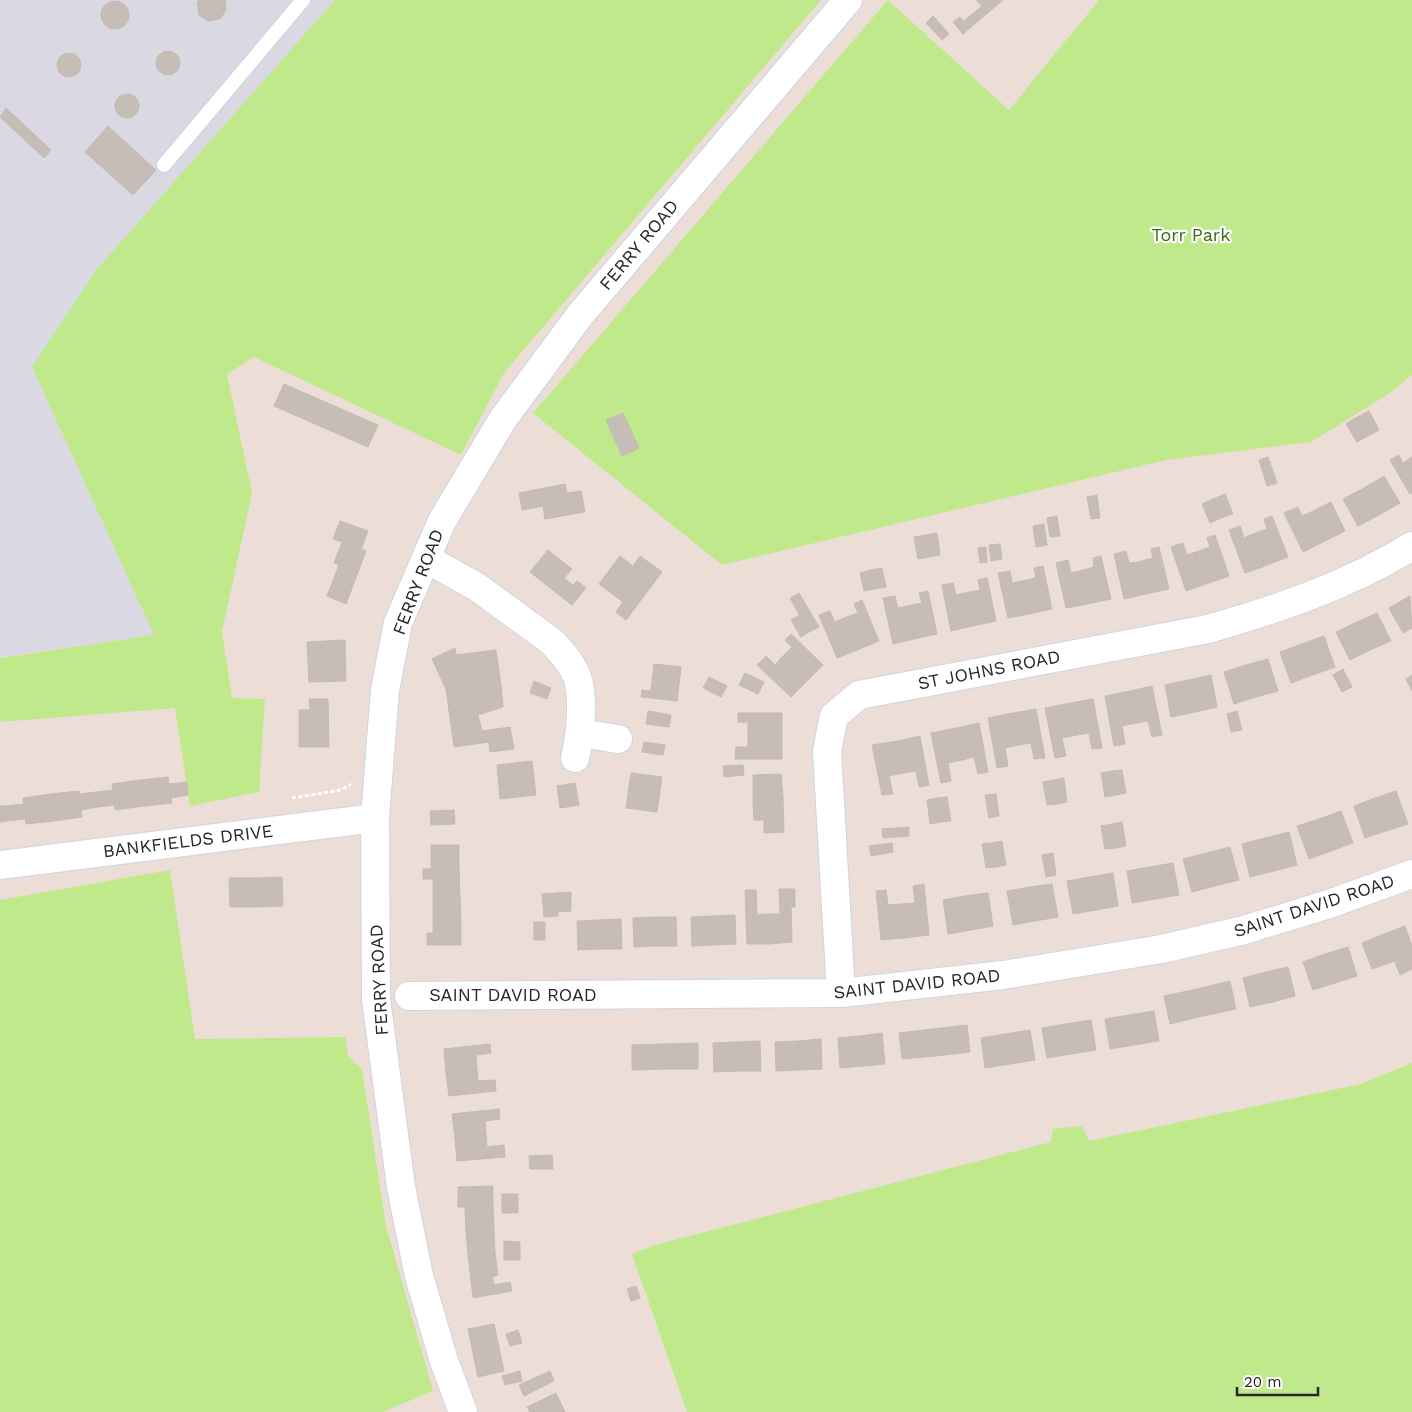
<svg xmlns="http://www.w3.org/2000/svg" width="1412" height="1412" font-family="'Work Sans',sans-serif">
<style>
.industrial{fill:#d9d8e3}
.green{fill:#c0e98c}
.building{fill:#c6bdb6;stroke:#c7bab0}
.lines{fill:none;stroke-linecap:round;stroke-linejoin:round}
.service-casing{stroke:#ccd5e3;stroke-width:16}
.minor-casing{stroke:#ccd5e3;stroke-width:30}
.tertiary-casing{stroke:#ccd5e3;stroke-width:30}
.path{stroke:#fff;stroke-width:3;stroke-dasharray:4 2.5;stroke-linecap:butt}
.service{stroke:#fff;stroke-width:14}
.minor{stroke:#fff;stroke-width:28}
.tertiary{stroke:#fff;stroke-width:28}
.labels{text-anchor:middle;stroke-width:4.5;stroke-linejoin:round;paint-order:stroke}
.park-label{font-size:18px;fill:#376a11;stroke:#fff}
.street-label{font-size:18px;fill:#272727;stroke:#fff}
</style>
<rect width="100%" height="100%" fill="#ecded6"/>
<polygon class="industrial" points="0,0 335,0 97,269 32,367 154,635 0,657"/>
<g class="green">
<polygon points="335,0 821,0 504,373 461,455 254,357 227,374 252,493 222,632 232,698 265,699 259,792 190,806 175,708 0,722 0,658 154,635 32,367 97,269"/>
<polygon points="888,0 1009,110 1099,0 1412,0 1412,375 1387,395 1311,442 1166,460 722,565 533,413"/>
<polygon points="170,870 195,1039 345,1037 348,1056 362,1069 386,1226 433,1391 383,1412 0,1412 0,900"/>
<polygon points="1412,1063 1412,1412 687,1412 632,1254 655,1245 1051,1142 1053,1129 1082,1126 1089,1141 1361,1084"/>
</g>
<g class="building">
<polygon points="199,0 225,0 226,10 220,19 208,21 199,15 197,3"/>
<polygon points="976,0 1003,0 963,34 953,22 960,17 964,21 982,6"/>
<circle cx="115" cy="15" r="14"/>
<polygon points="933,16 949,34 942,40 926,23"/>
<circle cx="168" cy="63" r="12"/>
<circle cx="69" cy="65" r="12"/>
<circle cx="127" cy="106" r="12"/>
<polygon points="6,108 51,150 44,158 0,117"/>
<polygon points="108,126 156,170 133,195 85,152"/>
<polygon points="284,384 378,425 368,447 274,406"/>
<polygon points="1369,411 1379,430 1368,436 1357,417"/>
<polygon points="623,413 639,448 622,456 606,420"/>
<polygon points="1357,417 1368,436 1357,442 1346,424"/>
<polygon points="1399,455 1403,463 1412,457 1412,493 1410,494 1390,460"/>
<polygon points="1268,457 1277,483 1267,486 1259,460"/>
<polygon points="1384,476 1400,503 1379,515 1364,488"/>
<polygon points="565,484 567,493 581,491 585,512 545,519 543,506 522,510 519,493"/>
<polygon points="1364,488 1379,515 1358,526 1343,499"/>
<polygon points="1225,494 1233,514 1221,518 1213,499"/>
<polygon points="1097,495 1100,518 1091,519 1087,497"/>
<polygon points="1213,499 1221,518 1210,523 1202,504"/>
<polygon points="1331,502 1345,531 1325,541 1311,512"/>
<polygon points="1298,507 1302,516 1311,512 1325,541 1303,552 1284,513"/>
<polygon points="1057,516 1060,536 1050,537 1047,518"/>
<polygon points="1272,516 1288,557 1265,566 1253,534 1267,529 1264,519"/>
<polygon points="340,521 368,531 361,549 366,551 346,604 327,596 339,565 334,563 342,542 333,539"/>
<polygon points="1044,524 1047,545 1036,547 1033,526"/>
<polygon points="1240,526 1244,538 1253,534 1265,566 1245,573 1229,530"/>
<polygon points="937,533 940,555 929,557 926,535"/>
<polygon points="926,535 929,557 918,559 914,537"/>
<polygon points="1215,535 1229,576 1206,584 1196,552 1210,547 1207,538"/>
<polygon points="1183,543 1187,555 1196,552 1206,584 1186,591 1171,547"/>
<polygon points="1000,544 1002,559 991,561 989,545"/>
<polygon points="986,547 987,562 980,563 978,548"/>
<polygon points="1159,547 1169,589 1145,594 1138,562 1153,558 1151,549"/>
<polygon points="548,550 572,569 564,578 573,585 577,581 586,588 572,605 530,572"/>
<polygon points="1126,551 1129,563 1138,562 1145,594 1124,599 1114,554"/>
<polygon points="620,556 633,566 640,556 662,572 626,620 616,612 623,602 599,584"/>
<polygon points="1101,556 1111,599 1087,604 1080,571 1094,567 1093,558"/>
<polygon points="1068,560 1071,573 1080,571 1087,604 1066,608 1056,563"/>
<polygon points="1043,566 1052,609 1029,614 1022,581 1036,578 1034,568"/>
<polygon points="882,568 886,587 875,589 871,570"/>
<polygon points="871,570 875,589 864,591 860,573"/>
<polygon points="1010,571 1012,583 1022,581 1029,614 1008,618 998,573"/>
<polygon points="987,578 996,621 972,626 965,593 980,590 978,580"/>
<polygon points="953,583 956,595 965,593 972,626 951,631 942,585"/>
<polygon points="928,591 937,634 914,639 907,606 922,603 919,593"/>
<polygon points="799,593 819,627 809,632 790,598"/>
<polygon points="895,596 898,608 907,606 914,639 893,644 883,598"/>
<polygon points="1410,596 1412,628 1403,633 1389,608"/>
<polygon points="862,600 879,641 857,650 844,618 858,613 854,604"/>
<polygon points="830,611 835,622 844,618 857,650 837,658 819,615"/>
<polygon points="1377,613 1391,641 1370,650 1357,622"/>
<polygon points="800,615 809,632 801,637 791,620"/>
<polygon points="1357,622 1370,650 1350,660 1336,632"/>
<polygon points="791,634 823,665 806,682 781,658 792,647 785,640"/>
<polygon points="1324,636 1335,667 1313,675 1302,644"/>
<polygon points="345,640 346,681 309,682 307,642"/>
<polygon points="1302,644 1313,675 1291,683 1280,652"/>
<polygon points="455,648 456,655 496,650 501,685 446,689 432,659"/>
<polygon points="766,656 775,665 781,658 806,682 791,697 757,665"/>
<polygon points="1268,659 1278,691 1256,697 1246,665"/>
<polygon points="654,664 681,667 677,701 641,697 642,690 651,691"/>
<polygon points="1246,665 1256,697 1234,704 1224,672"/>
<polygon points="1343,669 1352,687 1342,692 1333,675"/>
<polygon points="745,673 764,682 758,694 739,685"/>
<polygon points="1211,675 1217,707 1195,712 1188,680"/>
<polygon points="1412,675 1412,691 1406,679"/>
<polygon points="709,677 727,686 721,697 703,688"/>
<polygon points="1188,680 1195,712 1171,717 1165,685"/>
<polygon points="534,681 551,688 547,699 530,693"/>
<polygon points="501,685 503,707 478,715 482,731 510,727 514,749 490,752 489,742 454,747 446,689"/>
<polygon points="1152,686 1162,735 1152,737 1148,721 1136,723 1130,691"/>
<polygon points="1130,691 1136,723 1122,726 1125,744 1114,746 1105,696"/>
<polygon points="309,699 328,699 329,747 299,747 299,710 310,710"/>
<polygon points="1093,699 1102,748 1092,749 1089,733 1077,735 1071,703"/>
<polygon points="1071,703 1077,735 1062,738 1066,756 1055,758 1045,708"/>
<polygon points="1036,709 1045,758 1034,759 1031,743 1019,745 1013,713"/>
<polygon points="648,711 671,715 669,727 646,724"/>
<polygon points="1237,711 1242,730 1231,732 1227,714"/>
<polygon points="738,713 782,713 782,738 748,737 748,722 738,722"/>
<polygon points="1013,713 1019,745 1005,748 1008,766 997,768 988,718"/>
<polygon points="979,723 988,772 978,774 974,757 962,760 956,728"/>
<polygon points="956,728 962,760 948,763 951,781 941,783 931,733"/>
<polygon points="920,736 929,785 919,787 916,771 903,773 898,741"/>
<polygon points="748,737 782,738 782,759 735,759 736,747 748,747"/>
<polygon points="898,741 903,773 889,776 893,794 882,795 872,745"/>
<polygon points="644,742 665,745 663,755 642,752"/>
<polygon points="532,761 536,795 500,799 497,765"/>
<polygon points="743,765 744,775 724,777 723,766"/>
<polygon points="1122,770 1126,793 1116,795 1112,771"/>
<polygon points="1112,771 1116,795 1105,797 1101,773"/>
<polygon points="631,773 662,777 657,812 626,808"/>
<polygon points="781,774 783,798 753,799 753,775"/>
<polygon points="168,777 172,803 144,806 140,780"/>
<polygon points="1064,778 1067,802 1058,804 1054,780"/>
<polygon points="140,780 144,806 115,810 112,784"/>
<polygon points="1054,780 1058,804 1047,805 1043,782"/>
<polygon points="187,782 188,795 171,798 169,784"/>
<polygon points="575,783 579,805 560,808 557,786"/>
<polygon points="113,790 115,805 98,807 96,792"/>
<polygon points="79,791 82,817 54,821 51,794"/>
<polygon points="1396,791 1408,824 1386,831 1375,798"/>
<polygon points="96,792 98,807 81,810 79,794"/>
<polygon points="51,794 54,821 26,824 23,798"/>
<polygon points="996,794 999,816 989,818 985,795"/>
<polygon points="947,797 951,821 941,822 937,798"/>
<polygon points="783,798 784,832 764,833 764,820 754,820 753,799"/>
<polygon points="937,798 941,822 930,824 927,800"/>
<polygon points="1375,798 1386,831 1365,838 1354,806"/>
<polygon points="24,804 25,819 7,821 6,806"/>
<polygon points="0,806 6,806 7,821 0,822"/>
<polygon points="454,810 455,824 431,825 430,811"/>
<polygon points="1341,811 1353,843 1331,851 1319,819"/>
<polygon points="1319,819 1331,851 1309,859 1297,826"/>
<polygon points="1122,822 1126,846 1116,848 1112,824"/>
<polygon points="1112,824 1116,848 1105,849 1101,826"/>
<polygon points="909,827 909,836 883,838 882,829"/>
<polygon points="1289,832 1297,865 1274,871 1265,838"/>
<polygon points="1265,838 1274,871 1250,877 1242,844"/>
<polygon points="1002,841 1006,865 996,867 992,843"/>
<polygon points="892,843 893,852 871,856 869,846"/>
<polygon points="992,843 996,867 986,868 982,844"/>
<polygon points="431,845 459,845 459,868 431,869"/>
<polygon points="1230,847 1239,880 1215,886 1207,853"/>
<polygon points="1053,853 1056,875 1046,877 1042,855"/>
<polygon points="1207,853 1215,886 1192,892 1183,859"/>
<polygon points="1173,863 1179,895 1155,899 1150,867"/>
<polygon points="1150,867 1155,899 1132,903 1127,871"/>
<polygon points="459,868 460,896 433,896 433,879 423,879 423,869"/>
<polygon points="1113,873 1118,906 1096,910 1090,877"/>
<polygon points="282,877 283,906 256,907 255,878"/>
<polygon points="1090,877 1096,910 1073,914 1067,881"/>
<polygon points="229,878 255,878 256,907 230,907"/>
<polygon points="924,884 929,935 904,938 901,904 915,903 913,886"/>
<polygon points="1052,884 1058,917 1035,921 1030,887"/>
<polygon points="1030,887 1035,921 1013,925 1007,891"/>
<polygon points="779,889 795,889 795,907 791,907 792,942 770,944 769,914 780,914"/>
<polygon points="745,890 756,890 757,915 769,914 770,944 747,944"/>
<polygon points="886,890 888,905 901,904 904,938 881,940 876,891"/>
<polygon points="571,892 571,911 558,912 556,893"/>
<polygon points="556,893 558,916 544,917 542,894"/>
<polygon points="988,893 993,926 971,930 965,896"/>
<polygon points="433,896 460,896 461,923 433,923"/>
<polygon points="965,896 971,930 948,934 943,900"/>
<polygon points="735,915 736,944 714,945 713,916"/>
<polygon points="713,916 714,945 692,946 691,917"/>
<polygon points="655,917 656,946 634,947 633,918"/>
<polygon points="655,917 676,917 677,946 656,946"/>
<polygon points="621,919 622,949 600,949 599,920"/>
<polygon points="599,920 600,949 578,950 577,921"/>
<rect x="534" y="922" width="11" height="18"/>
<polygon points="433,923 461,923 461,945 427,945 427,933 433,933"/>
<polygon points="1405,926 1412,946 1412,969 1400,975 1384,934"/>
<polygon points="1384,934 1394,961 1372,969 1362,943"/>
<polygon points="1348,947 1357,976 1335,983 1325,954"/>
<polygon points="1325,954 1335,983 1313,990 1303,962"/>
<polygon points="1288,967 1295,996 1273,1002 1266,972"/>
<polygon points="1266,972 1273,1002 1250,1007 1243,978"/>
<polygon points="1230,981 1236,1009 1203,1016 1197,989"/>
<polygon points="1197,989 1203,1016 1170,1024 1164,996"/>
<polygon points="1154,1011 1159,1041 1134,1045 1129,1015"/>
<polygon points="1129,1015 1134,1045 1110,1049 1105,1019"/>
<polygon points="1091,1020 1096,1050 1071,1054 1066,1024"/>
<polygon points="1066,1024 1071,1054 1047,1058 1042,1028"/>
<polygon points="967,1025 970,1052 936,1056 933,1029"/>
<polygon points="933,1029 936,1056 902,1059 899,1033"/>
<polygon points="1030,1030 1035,1060 1010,1064 1005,1034"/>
<polygon points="882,1033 885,1064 863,1066 860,1036"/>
<polygon points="1005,1034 1010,1064 985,1068 981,1038"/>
<polygon points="860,1036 863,1066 840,1068 838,1038"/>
<polygon points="821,1039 822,1069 799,1070 798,1041"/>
<polygon points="760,1041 761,1071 737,1071 737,1042"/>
<polygon points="798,1041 799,1070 776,1071 775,1042"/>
<polygon points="737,1042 737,1071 714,1072 713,1043"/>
<polygon points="698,1043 698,1069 665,1069 665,1044"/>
<polygon points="490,1044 491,1053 476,1055 477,1070 446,1073 444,1049"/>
<polygon points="665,1044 665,1069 632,1070 632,1045"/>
<polygon points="477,1070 478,1081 495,1080 496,1091 449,1096 446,1073"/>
<polygon points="499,1109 500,1119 485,1121 486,1135 455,1139 452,1114"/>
<polygon points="486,1135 487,1147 504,1145 505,1157 457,1161 455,1139"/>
<polygon points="552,1155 553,1169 530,1169 529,1156"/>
<polygon points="493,1186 493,1206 458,1207 458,1187"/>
<polygon points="502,1194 518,1194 518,1203 502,1204"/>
<polygon points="518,1203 518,1213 502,1213 502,1204"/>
<polygon points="493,1206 494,1230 466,1232 465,1207"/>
<polygon points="494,1230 495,1253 468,1254 466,1232"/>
<polygon points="504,1241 520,1242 520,1251 504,1251"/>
<rect x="504" y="1251" width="16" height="9"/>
<polygon points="495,1253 498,1275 492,1277 494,1285 472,1289 468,1254"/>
<polygon points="510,1282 512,1291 473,1298 472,1289"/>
<polygon points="636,1286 640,1298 631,1301 627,1289"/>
<polygon points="494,1324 499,1348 473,1353 468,1329"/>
<polygon points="518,1330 522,1343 510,1346 506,1334"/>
<polygon points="499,1348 504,1371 478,1377 473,1353"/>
<polygon points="520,1371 522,1381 505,1385 502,1376"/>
<polygon points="550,1371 554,1381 524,1396 519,1385"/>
<polygon points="556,1393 565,1412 530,1412 527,1407"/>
</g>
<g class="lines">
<g class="service-casing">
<polyline id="service" points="164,165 303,0"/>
</g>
<g class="minor-casing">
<g id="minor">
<path d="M427 559 477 587 551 641C561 651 574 666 578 680 584 701 580 737 575 758"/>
<polyline points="581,733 618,739"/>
<polyline points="0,865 375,818"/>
<path d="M841 993 827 751 834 716 859 695 1208 629C1278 609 1349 585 1412 546"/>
<polyline points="409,996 841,993 1003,975 1162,949 1244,930 1329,904 1412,874"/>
</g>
</g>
<g class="tertiary-casing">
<polyline id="tertiary" points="463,1412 444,1361 419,1276 401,1187 376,999 375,818 385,690 398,623 442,521 503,419 580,315 848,0"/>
</g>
<polyline class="path" points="292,798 341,790 351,784"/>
<use href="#service" class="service"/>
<use href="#minor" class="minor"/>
<use href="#tertiary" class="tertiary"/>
</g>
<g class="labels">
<g class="park-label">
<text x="1191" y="241">Torr Park</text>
</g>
<g class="street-label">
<text transform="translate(639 245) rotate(-50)" y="6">FERRY ROAD</text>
<text transform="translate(418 582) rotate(-69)" y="6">FERRY ROAD</text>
<text transform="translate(989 670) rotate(-11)" y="6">ST JOHNS ROAD</text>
<text transform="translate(188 841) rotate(-7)" y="6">BANKFIELDS DRIVE</text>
<text transform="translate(1314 906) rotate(-18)" y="6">SAINT DAVID ROAD</text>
<text transform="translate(379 980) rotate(-93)" y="6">FERRY ROAD</text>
<text transform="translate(917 984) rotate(-6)" y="6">SAINT DAVID ROAD</text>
<text x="513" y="1001">SAINT DAVID ROAD</text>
</g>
</g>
<path d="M1237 1387v8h81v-8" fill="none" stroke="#272727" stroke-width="2.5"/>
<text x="1244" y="1387" font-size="15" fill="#272727" stroke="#ffffff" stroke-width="4" paint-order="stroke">20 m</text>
</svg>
